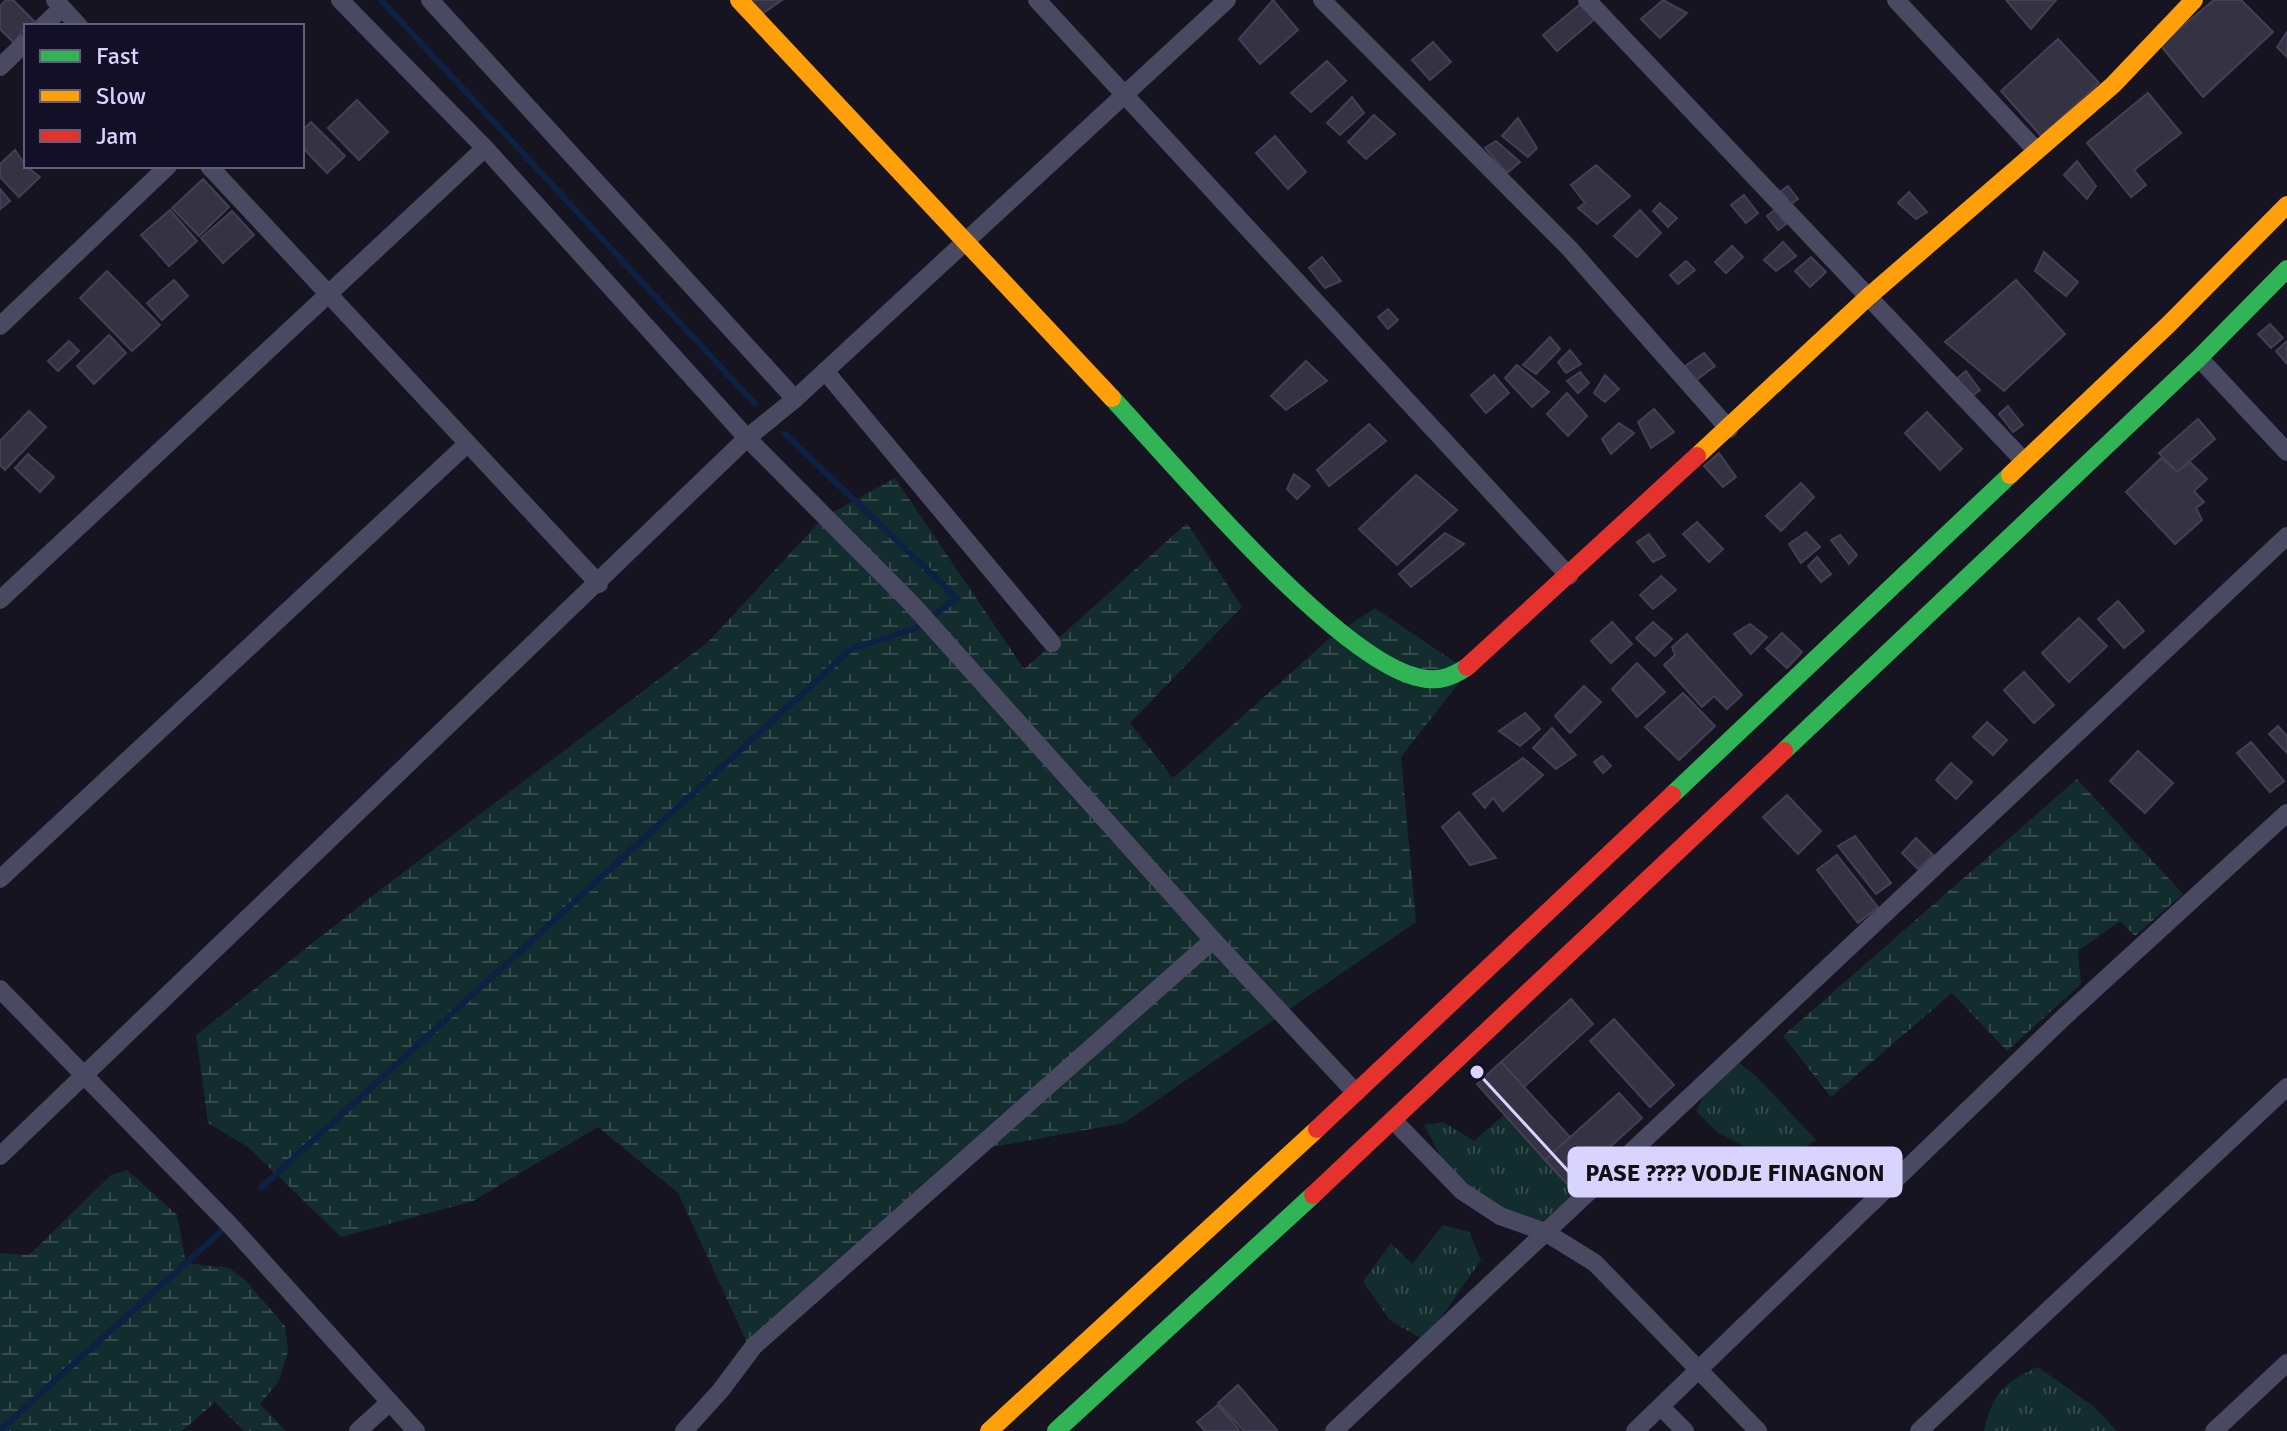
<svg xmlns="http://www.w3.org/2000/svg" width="2287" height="1431" font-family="Signika,sans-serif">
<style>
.grass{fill:url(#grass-tufts)}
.wetland{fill:url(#wetland-marsh)}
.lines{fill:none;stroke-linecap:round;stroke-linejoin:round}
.stream{stroke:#0d2144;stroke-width:6}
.building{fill:#343243;stroke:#433f54;stroke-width:2}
.street{stroke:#4a4962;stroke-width:18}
.fast{stroke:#30b455;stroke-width:18}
.slow{stroke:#ff9f0a;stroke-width:18}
.jam{stroke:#e5322d;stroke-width:18}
.leader{fill:none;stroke:#d9d4ff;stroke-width:3}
.callout-dot{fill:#d9d4ff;stroke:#130f26;stroke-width:3}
.callout{fill:#d9d4ff;stroke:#d9d4ff;stroke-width:3}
.callout-label{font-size:24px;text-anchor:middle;font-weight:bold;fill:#111}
</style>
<defs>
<pattern id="grass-tufts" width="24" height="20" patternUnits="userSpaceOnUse" patternTransform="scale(2)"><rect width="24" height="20" fill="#132c2d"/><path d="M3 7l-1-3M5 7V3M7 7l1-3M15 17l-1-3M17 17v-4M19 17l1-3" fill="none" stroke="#354a4c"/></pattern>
<pattern id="wetland-marsh" width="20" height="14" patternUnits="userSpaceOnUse" patternTransform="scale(2)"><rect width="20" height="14" fill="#132c2d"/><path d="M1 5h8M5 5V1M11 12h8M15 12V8" fill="none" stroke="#354a4c"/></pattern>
</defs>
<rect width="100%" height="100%" fill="#161421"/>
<g class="grass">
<polygon points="1738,1062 1757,1077 1816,1140 1780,1165 1717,1132 1696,1111 1720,1065"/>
<polygon points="1504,1115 1572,1191 1566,1217 1536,1228 1508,1219 1443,1161 1424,1125 1443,1122 1474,1141"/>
<polygon points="1443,1225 1469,1232 1481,1260 1425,1341 1390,1320 1363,1282 1391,1243 1412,1264"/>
<path d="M2038 1367 2093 1406 2117 1431H1984C1992 1394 2004 1382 2038 1367Z"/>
</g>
<g class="wetland">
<polygon points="895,478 1024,669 1187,523 1242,607 1130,723 1173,778 1330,638 1375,608 1468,671 1401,757 1416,922 1124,1123 960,1153 749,1347 678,1193 598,1127 473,1201 341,1237 248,1147 208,1123 196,1035 385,886 708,642 824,517"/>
<polygon points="2077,779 2183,894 2135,936 2120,921 2078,951 2081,984 2007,1051 1952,993 1831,1097 1783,1036"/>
<polygon points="127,1170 177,1215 186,1263 229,1268 245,1280 285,1326 288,1351 279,1381 260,1404 286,1431 244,1431 215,1402 182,1431 0,1431 0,1253 29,1255 111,1175"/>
</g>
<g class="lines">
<g class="stream">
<polyline points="381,0 755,404"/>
<polyline points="261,1188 851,649 916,628 957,598 785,434"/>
<polyline points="0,1430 226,1227"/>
</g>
</g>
<g class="building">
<polygon points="6,0 13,0 35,22 26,26 14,43 0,29 0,6"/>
<polygon points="748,0 782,0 759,16"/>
<polygon points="1273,0 1298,30 1260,64 1239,39"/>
<polygon points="1663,0 1687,13 1660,38 1641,19"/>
<polygon points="2006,0 2056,0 2031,29"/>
<polygon points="2214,0 2241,0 2273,32 2203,97 2160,45"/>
<polygon points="1584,1 1597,17 1557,51 1543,35"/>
<polygon points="2287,32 2287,57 2277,47"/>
<polygon points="2058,39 2099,83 2041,136 2001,91"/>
<polygon points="1433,42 1451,62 1430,80 1412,60"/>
<polygon points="1327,61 1346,81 1311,112 1291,93"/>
<polygon points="2148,93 2181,133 2134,170 2146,185 2131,197 2087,143"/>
<polygon points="1352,97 1364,113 1340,135 1327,123"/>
<polygon points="357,100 388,132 359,160 328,128"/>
<polygon points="1374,115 1395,134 1366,159 1348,142"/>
<polygon points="1518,118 1537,148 1528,157 1502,136"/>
<polygon points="311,122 345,156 327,173 302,147 302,131"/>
<polygon points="1275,136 1306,172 1288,189 1256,153"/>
<polygon points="1496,141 1520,162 1507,173 1485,148"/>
<polygon points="15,150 26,166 40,177 19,197 0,177 0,164"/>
<polygon points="2077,161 2096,186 2087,199 2064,175"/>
<polygon points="1596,165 1630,196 1597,224 1578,208 1585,203 1571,185"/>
<polygon points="203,179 229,207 199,236 172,208"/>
<polygon points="1788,186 1798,199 1791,204 1781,191"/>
<polygon points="0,189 10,201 0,209"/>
<polygon points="1909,192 1927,212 1916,219 1898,203"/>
<polygon points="1744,195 1758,213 1746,223 1731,205"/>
<polygon points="1660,203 1677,218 1668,227 1653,211"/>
<polygon points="170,210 197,241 169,266 141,235"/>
<polygon points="1640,210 1661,233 1637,257 1614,236"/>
<polygon points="1775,210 1786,224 1778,230 1767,216"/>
<polygon points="232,211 254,235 223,263 201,238"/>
<polygon points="1783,242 1796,256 1776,271 1764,260"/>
<polygon points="1732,246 1743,257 1726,273 1715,262"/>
<polygon points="2044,252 2078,282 2066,296 2035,271"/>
<polygon points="1322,257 1341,281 1325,288 1309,268"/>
<polygon points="1811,257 1826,272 1810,287 1795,271"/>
<polygon points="1686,261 1695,270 1678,284 1670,275"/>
<polygon points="107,271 160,325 132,351 80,298"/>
<polygon points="174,280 188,296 162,320 147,303"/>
<polygon points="2016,280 2065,334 2004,391 1945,342"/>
<polygon points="1388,309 1398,320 1388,329 1378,317"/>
<polygon points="2270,324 2283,338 2271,348 2258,334"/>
<polygon points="109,335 126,353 94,384 77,366"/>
<polygon points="1550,337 1560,349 1536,374 1523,365"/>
<polygon points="69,341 79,351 58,371 48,361"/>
<polygon points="2287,341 2287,364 2276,351"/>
<polygon points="1570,350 1581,364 1566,373 1558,362"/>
<polygon points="1704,353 1715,366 1695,381 1685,366"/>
<polygon points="1306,361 1327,381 1286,410 1271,396"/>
<polygon points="1517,365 1549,392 1532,407 1505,378"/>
<polygon points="1966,371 1980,390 1968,399 1954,381"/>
<polygon points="1580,372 1589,383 1578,393 1567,381"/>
<polygon points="1494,375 1509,393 1486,413 1471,395"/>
<polygon points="1605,375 1619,389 1605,402 1594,393"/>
<polygon points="1567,393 1587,416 1568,436 1547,414"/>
<polygon points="2008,406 2023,425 2013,432 1999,414"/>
<polygon points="1654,409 1674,432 1651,448 1638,422"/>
<polygon points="29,411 46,427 5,470 0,465 0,441"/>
<polygon points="1927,412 1962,449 1940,470 1905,433"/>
<polygon points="2198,419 2215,439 2177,472 2159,453"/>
<polygon points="1619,423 1634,433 1611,454 1602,439"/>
<polygon points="1369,424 1386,441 1329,486 1317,470"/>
<polygon points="1719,453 1736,477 1723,487 1704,466"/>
<polygon points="28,454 54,477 40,492 15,468"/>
<polygon points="2161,458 2177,472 2190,462 2207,479 2194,491 2204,502 2196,508 2202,520 2175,544 2126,492"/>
<polygon points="1294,474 1310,486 1297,499 1287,489"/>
<polygon points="1416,475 1457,510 1397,565 1359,529"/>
<polygon points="1801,483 1814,497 1781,531 1766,516"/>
<polygon points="1697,522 1723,549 1709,562 1683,534"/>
<polygon points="1806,532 1820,547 1801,563 1789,544"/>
<polygon points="1445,533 1464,544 1411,587 1399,574"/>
<polygon points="1649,534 1665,556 1653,562 1637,542"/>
<polygon points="1840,535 1857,555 1849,564 1831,540"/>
<polygon points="1817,557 1831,574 1821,582 1808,566"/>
<polygon points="1661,576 1676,590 1653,609 1640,595"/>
<polygon points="2118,601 2144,631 2124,648 2098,619"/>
<polygon points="2079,618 2107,646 2069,682 2042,653"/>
<polygon points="1612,622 1632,644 1611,663 1591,641"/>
<polygon points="1653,622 1672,639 1655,656 1636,638"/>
<polygon points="1750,624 1767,637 1751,654 1734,634"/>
<polygon points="1782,633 1802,652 1787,668 1766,649"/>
<polygon points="1687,634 1742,695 1727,709 1714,696 1702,707 1664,665 1675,655 1672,647"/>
<polygon points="1637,663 1665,692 1637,717 1612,689"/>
<polygon points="2024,672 2054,705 2034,723 2004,690"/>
<polygon points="1584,686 1601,702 1570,733 1555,716"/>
<polygon points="1683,693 1715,726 1679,760 1645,727"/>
<polygon points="1525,713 1540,729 1520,746 1499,731"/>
<polygon points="1987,722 2007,740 1993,755 1973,737"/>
<polygon points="2278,726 2287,736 2287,753 2269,734"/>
<polygon points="1552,728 1576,755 1556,769 1533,748"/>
<polygon points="2251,742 2284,781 2270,792 2237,753"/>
<polygon points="2138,751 2173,783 2145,813 2110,781"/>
<polygon points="1602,756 1611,766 1603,773 1594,762"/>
<polygon points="1523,758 1543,775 1503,811 1493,798 1485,808 1473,794"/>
<polygon points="1951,763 1972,782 1956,799 1936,780"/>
<polygon points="1787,795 1821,831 1798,854 1763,817"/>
<polygon points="1459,812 1496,858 1470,865 1442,827"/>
<polygon points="1855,836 1891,883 1876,894 1838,846"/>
<polygon points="1916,838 1933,855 1918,869 1902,853"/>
<polygon points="1837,855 1878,907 1858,923 1817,870"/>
<polygon points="1571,999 1593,1024 1524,1087 1501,1062"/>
<polygon points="1614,1019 1674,1085 1650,1107 1590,1041"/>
<polygon points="1501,1062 1570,1137 1545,1160 1477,1084"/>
<polygon points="1619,1093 1642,1118 1568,1185 1545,1160"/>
<polygon points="1238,1385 1277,1430 1276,1431 1244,1431 1218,1403"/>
<polygon points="1218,1405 1240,1431 1205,1431 1197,1422"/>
</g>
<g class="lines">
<g class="street">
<polyline points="55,0 79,26"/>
<polyline points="340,0 485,148 747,438 911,603 1213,940"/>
<polyline points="430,0 795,399"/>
<polyline points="1037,0 1569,576"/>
<polyline points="1322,0 1569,248 1729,429"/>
<polyline points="1587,0 2024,461"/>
<polyline points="1896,0 2036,150"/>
<polyline points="43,26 62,8"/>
<polyline points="0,67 26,42"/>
<polyline points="209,166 599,584"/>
<polyline points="0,326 168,166"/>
<polyline points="2199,358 2287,452"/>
<polyline points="825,371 1052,643"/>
<polyline points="0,600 485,148"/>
<polyline points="0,879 467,444"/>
<polyline points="0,989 229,1224 416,1431"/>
<polyline points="1394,1121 1462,1191 1500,1216 1545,1232 1595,1263 1758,1431"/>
<polyline points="0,1156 747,438 795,399 1227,0"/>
<polyline points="1661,1407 1685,1431"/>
<polyline points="358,1431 390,1402"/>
<polyline points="684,1431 721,1390 754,1346 1213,940 1356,1093"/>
<polyline points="1334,1431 2287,536"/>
<polyline points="1635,1431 2063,1018 2287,813"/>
<polyline points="1919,1431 2287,1087"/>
<polyline points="2214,1431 2287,1363"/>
</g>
<g class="fast">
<path d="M1112 398C1174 464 1339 663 1421 678 1438 682 1452 677 1467 667"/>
<polyline points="1784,751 2199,358 2287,269"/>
<polyline points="1672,795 2010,475"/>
<polyline points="1056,1431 1313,1195"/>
</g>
<g class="slow">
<polyline points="739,0 1112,398"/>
<polyline points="1697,456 1868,297 2113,85 2194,0"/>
<polyline points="2010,475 2169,324 2287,205"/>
<polyline points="989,1431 1317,1129"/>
</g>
<g class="jam">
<polyline points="1467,667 1697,456"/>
<polyline points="1317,1129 1672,795"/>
<polyline points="1313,1195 1784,751"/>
</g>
</g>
<path class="leader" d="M1477 1072L1569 1172"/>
<circle class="callout-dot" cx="1477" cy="1072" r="8"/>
<rect class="callout" x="1569" y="1148" width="332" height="48" rx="8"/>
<g class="callout-label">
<text x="1735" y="1181">PASE ???? VODJE FINAGNON</text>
</g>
<rect x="24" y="24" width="280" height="144" fill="#130f26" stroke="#625e7d" stroke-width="2"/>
<rect x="40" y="50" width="40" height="12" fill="#30b455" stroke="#625e7d" stroke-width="2"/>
<text x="96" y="64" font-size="24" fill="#d9d4ff">Fast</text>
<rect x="40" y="90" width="40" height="12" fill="#ff9f0a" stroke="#625e7d" stroke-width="2"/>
<text x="96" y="104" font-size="24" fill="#d9d4ff">Slow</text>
<rect x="40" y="130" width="40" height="12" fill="#e5322d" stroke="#625e7d" stroke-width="2"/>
<text x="96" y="144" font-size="24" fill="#d9d4ff">Jam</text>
</svg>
